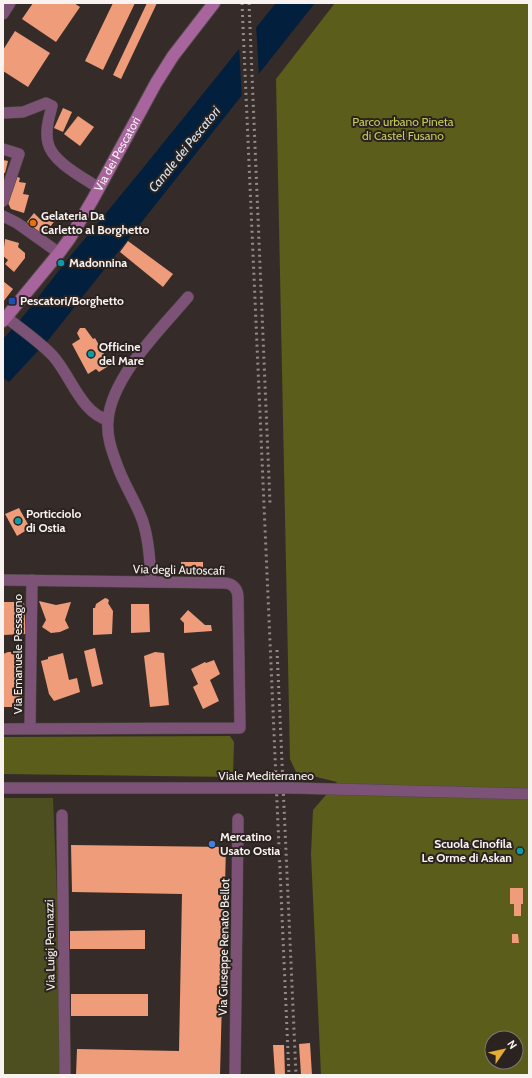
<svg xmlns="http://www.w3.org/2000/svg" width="532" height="1078" font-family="Cabin,sans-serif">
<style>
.green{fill:#4d4f20}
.forest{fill:#5b5d1a;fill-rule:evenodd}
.water{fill:#02203d}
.pier{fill:#352c29}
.building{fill:#ee9c79}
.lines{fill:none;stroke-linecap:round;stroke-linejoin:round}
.street-casing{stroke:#504845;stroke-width:12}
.secondary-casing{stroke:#504845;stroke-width:14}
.street{stroke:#7c5276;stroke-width:11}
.secondary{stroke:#a7649d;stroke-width:12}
.rail{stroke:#928b88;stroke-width:3;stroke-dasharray:2 4;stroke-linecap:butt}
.street-bridge-casing{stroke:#504845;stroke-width:12;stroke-linecap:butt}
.street-bridge{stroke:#7c5276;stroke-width:11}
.food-dot{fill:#e8710a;stroke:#2b231f;stroke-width:1.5}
.culture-dot{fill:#0f9aa8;stroke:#2b231f;stroke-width:1.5}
.transit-dot{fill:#1a4fb4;stroke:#2b231f;stroke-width:1.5}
.shop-dot{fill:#3f7fe0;stroke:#2b231f;stroke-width:1.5}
.labels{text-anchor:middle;stroke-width:4;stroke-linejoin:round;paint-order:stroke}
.park-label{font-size:12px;fill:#c6cb56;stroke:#2b231f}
.street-label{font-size:12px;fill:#f8f2f0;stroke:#2b231f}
.poi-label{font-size:12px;font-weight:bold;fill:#f8f2f0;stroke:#2b231f;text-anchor:start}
.water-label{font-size:13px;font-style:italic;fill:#d5e5f5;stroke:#2b231f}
</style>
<rect width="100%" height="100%" fill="#352c29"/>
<polygon class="green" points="3,798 53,798 64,1067 60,1075 3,1075"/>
<g class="forest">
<path d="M335 3H529V1075H321L311 854 313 810 337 782 296 772 290 759 276 79ZM492 1038H516V1062H492Z"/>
<polygon points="230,736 234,742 233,777 3,774 3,737"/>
</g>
<path class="water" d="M276 3H315L50 338 9 382 3 378V339C28 313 49 282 72 254 141 172 208 87 276 3Z"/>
<polygon class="pier" points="256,24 259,78 242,100 239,45"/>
<g class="building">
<polygon points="33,3 74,3 80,7 56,42 22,19"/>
<polygon points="113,3 135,3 103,70 85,61"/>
<polygon points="147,3 157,3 121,79 113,75"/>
<polygon points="15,31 50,53 28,87 3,71 3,50"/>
<polygon points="63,108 72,112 63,132 54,128"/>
<polygon points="78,116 94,127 80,146 64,134"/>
<polygon points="3,160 8,161 5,173 3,173"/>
<polygon points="13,175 20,178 19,182 26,183 23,194 29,195 24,213 11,209 8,203"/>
<polygon points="47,210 57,218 46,232 39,233 27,222 34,213 40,219"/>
<polygon points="5,239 19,243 18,247 25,253 25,258 14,272 5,264 8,260 3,256"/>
<polygon points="128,241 173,274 163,287 120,252"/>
<polygon points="3,281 13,289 3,302"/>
<polygon points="80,328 85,328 93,339 95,338 110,365 99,372 96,369 88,374 72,344 80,339 77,333"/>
<polygon points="19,508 30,528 17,536 5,514"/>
<rect x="181" y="562" width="22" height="7"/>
<polygon points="105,598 108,599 109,601 108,603 113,611 112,634 93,635 93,608 95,608 96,604"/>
<polygon points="39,601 56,605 71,602 65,620 69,628 60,632 51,633 42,627 46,620"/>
<polygon points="3,602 24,602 26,634 3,635"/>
<polygon points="131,604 149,604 150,632 131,633"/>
<polygon points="188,610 205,625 211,625 212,631 184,633 184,623 180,619"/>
<polygon points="95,648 103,684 92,687 84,651"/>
<polygon points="8,652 18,652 23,703 12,707 3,707 3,654"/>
<polygon points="155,652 164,653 169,705 150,707 144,656"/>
<polygon points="63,653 69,680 77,678 80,692 54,701 49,694 41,661 48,659 48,657"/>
<polygon points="214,660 220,674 210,680 219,701 203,709 193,687 198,684 191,669 205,662 206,663"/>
<polygon points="71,845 226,847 220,1075 76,1075 77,1049 179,1051 182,894 72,892"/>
<rect x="517" y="847" width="6" height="7"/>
<polygon points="510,888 523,888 523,904 521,904 521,916 514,916 514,904 510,904"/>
<polygon points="145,930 145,949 70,949 70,931"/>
<polygon points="512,934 518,934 519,943 512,943"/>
<rect x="71" y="994" width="77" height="22"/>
<polygon points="310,1043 312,1075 301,1075 299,1044"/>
<polygon points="273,1045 284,1045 285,1075 275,1075"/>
</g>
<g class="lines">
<g class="street-casing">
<g id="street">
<polyline points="3,14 10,3"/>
<path d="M3 113 23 112 46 103 52 106C49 118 45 130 48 143 52 162 84 178 99 188"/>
<polyline points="3,149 19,154 3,201"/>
<polyline points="3,216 17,223 59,253"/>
<path d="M6 317C22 330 40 342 53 356 71 376 81 413 108 420"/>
<path d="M3 580 224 583C233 583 238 589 238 598L240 728 3 729"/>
<path d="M151 582C150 562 149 541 143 522 137 504 126 488 119 470 113 454 106 437 108 420 112 376 161 329 188 297"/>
<polyline points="30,728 32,580"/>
<polyline points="3,788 271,788"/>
<polyline points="292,788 529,794"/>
<polyline points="62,815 65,1075"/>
<polyline points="235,1075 238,819"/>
</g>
</g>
<g class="secondary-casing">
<g id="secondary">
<path id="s1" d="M3 321 59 253 70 238 93 199 156 83 173 56 214 3"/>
</g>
</g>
<use href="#street" class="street"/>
<use href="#secondary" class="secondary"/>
<g class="rail">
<polyline points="242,3 289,1075"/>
<polyline points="249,3 270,503"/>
<polyline points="277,650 296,1075"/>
</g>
<g class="street-bridge-casing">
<polyline id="street-bridge" points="271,788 292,788"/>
</g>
<use href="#street-bridge" class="street-bridge"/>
</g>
<circle class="food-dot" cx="33" cy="223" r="4"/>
<g class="culture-dot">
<circle cx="61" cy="263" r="4"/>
<circle cx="91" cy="354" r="4"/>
<circle cx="18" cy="521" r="4"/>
<circle cx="520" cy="851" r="4"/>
</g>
<rect class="transit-dot" x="8" y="297" width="8" height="8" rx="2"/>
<circle class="shop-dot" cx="212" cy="844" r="4"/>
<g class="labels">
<g class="park-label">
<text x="403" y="126">Parco urbano Pineta<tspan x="403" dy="14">di Castel Fusano</tspan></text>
</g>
<g class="street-label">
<text dy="4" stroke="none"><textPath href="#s1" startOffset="203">Via dei Pescatori</textPath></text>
<text transform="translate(179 570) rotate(1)" y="4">Via degli Autoscafi</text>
<text transform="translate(18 654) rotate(-90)" y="4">Via Emanuele Pessagno</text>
<text x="266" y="780">Viale Mediterraneo</text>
<text transform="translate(50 945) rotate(-91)" y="4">Via Luigi Pennazzi</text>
<text transform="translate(224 947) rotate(-89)" y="4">Via Giuseppe Renato Bellot</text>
</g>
<g class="poi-label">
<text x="41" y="220">Gelateria Da<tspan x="41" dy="14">Carletto al Borghetto</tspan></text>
<text x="69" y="267">Madonnina</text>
<text x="20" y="305">Pescatori/Borghetto</text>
<text x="99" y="351">Officine<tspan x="99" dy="14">del Mare</tspan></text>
<text x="26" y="518">Porticciolo<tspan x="26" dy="14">di Ostia</tspan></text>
<text x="220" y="841">Mercatino<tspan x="220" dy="14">Usato Ostia</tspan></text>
<text x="512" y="848" text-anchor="end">Scuola Cinofila<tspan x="512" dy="14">Le Orme di Askan</tspan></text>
</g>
<g class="water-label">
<text transform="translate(184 149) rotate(-51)" y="5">Canale dei Pescatori</text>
</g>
</g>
<rect width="532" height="1078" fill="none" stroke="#f8f2f0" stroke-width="8"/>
<g transform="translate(504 1050) rotate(56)"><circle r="19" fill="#2b231f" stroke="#7d7673"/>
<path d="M0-3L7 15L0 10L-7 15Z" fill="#e5ad35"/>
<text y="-6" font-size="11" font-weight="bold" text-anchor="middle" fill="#f8f2f0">N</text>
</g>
</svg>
